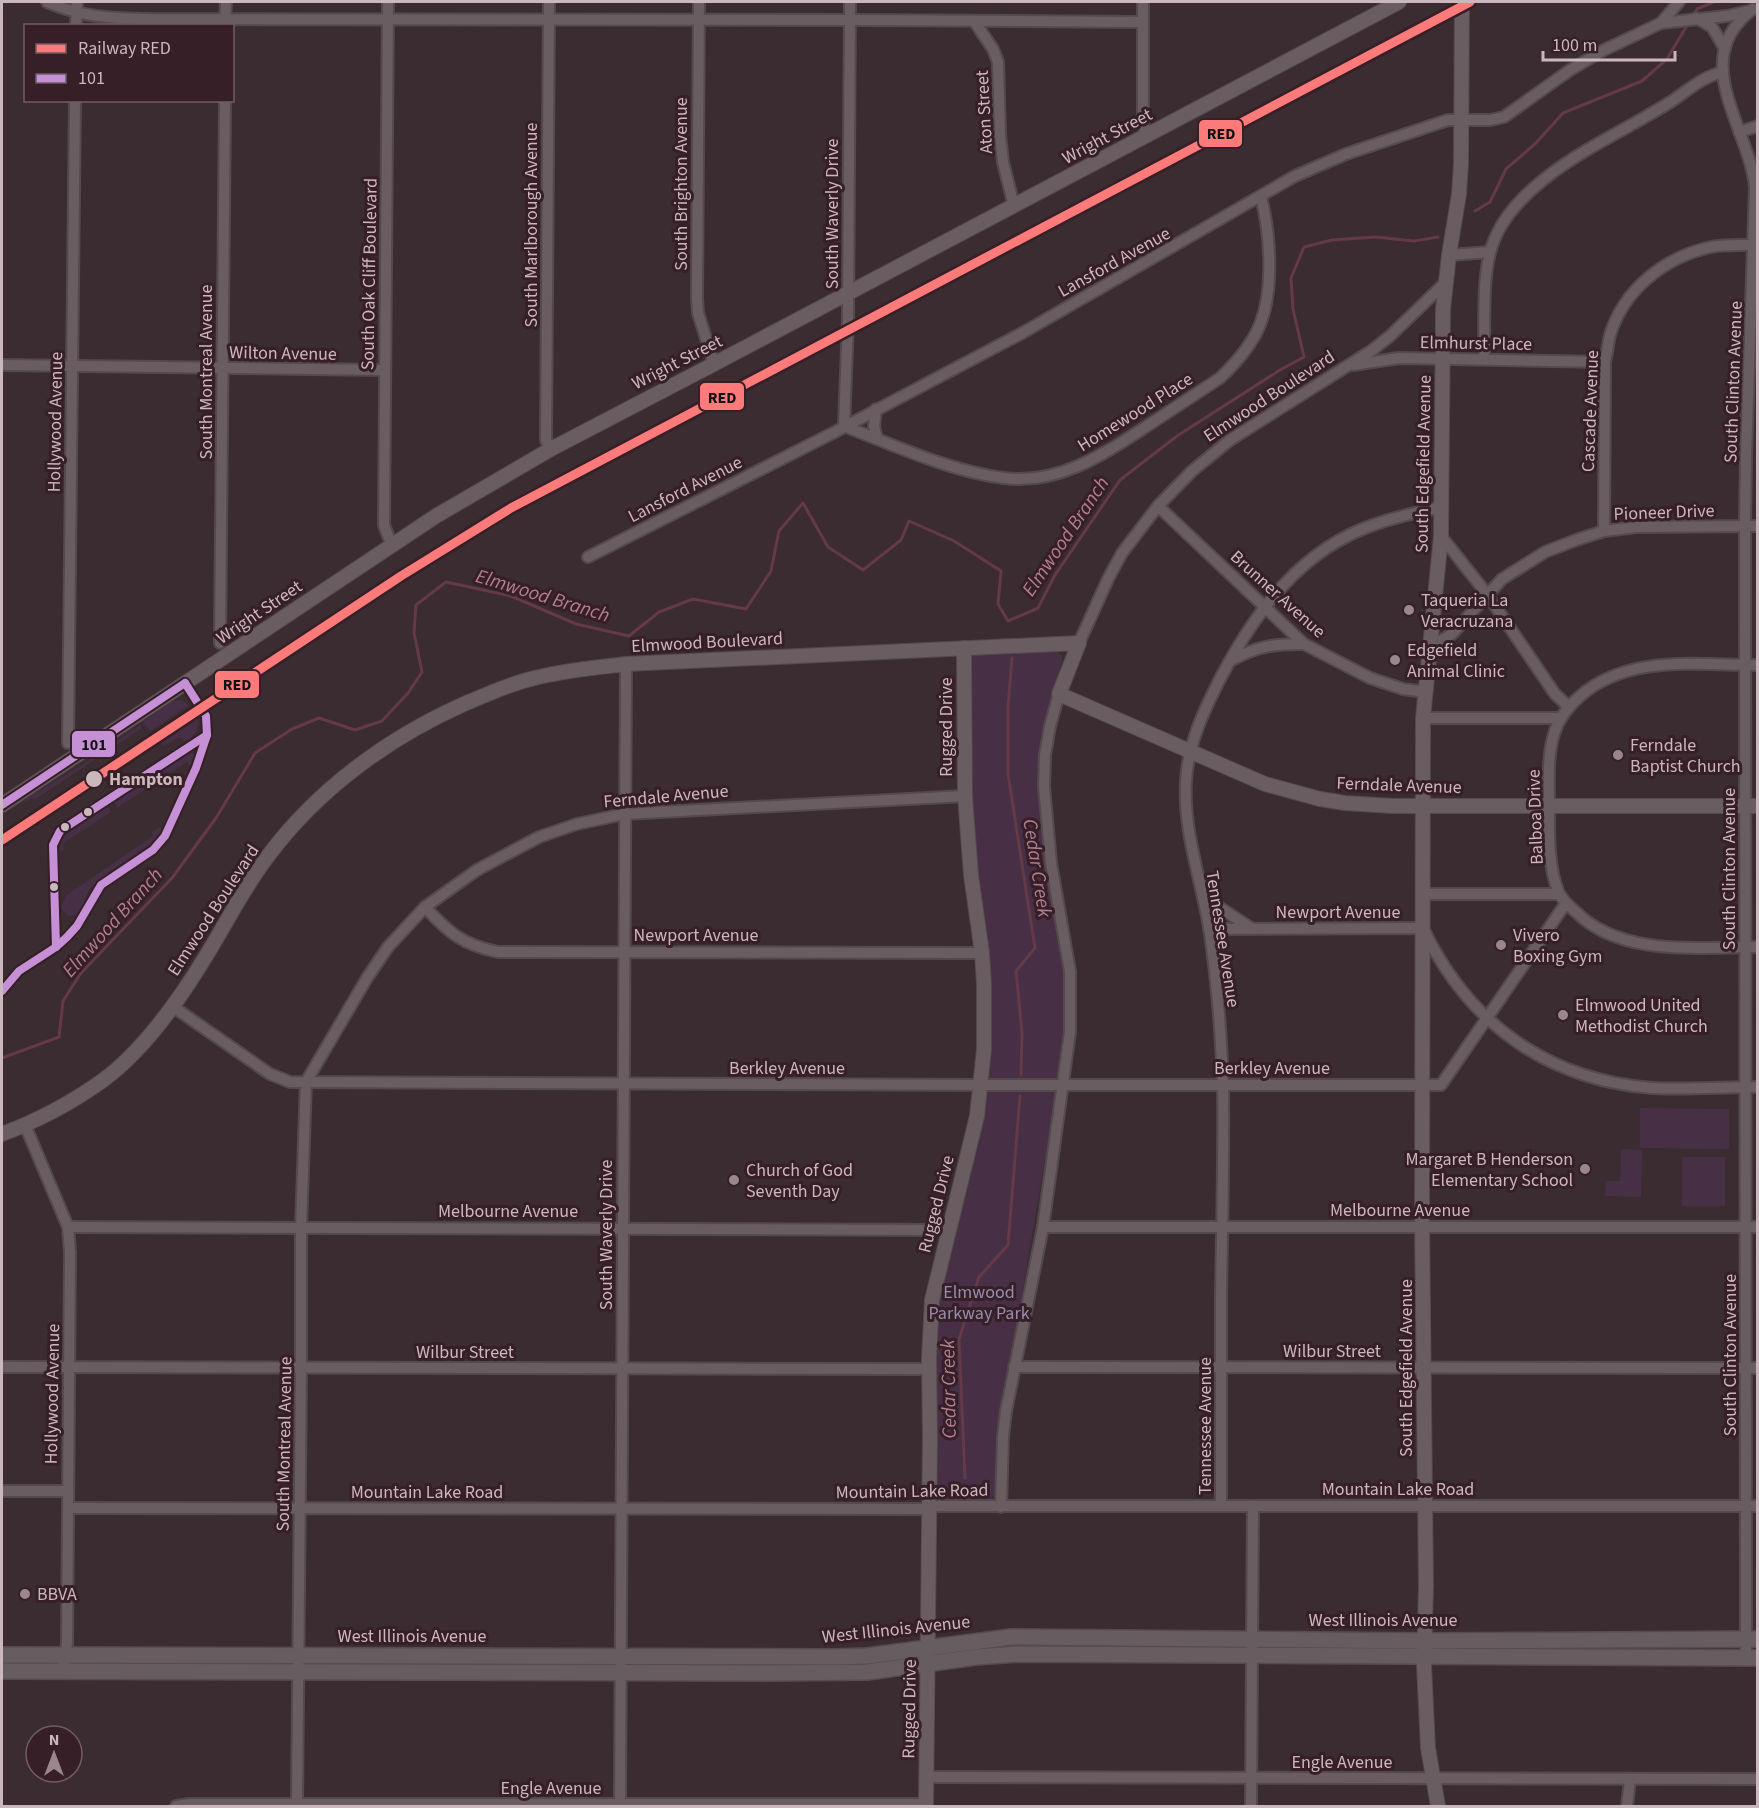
<svg xmlns="http://www.w3.org/2000/svg" width="1759" height="1808" font-family="'Source Sans 3',sans-serif">
<style>
.green{fill:#473045}
.lines{fill:none;stroke-linecap:round;stroke-linejoin:round}
.stream{stroke:#643948;stroke-width:3}
.minor-casing{stroke:#54494c;stroke-width:14}
.tertiary-casing{stroke:#54494c;stroke-width:16}
.secondary-casing{stroke:#584a4e;stroke-width:18}
.minor{stroke:#695d61;stroke-width:10}
.tertiary{stroke:#695d61;stroke-width:14}
.secondary{stroke:#675c5f;stroke-width:15}
.bus-1-casing{stroke:#361f27;stroke-width:12}
.bus-1{stroke:#c590d5;stroke-width:8}
.rail-1-casing{stroke:#361f27;stroke-width:14}
.rail-1{stroke:#fc7a7a;stroke-width:9}
.poi-dot{fill:#99878c;stroke:#361f27;stroke-width:2}
.stop-dot{fill:#cbb8bd;stroke:#361f27;stroke-width:2}
.labels{text-anchor:middle;stroke-width:6;stroke-linejoin:round;paint-order:stroke}
.street-label{font-size:18px;fill:#cbb8bd;stroke:#361f27}
.poi-label{font-size:18px;fill:#cbb8bd;stroke:#361f27;text-anchor:start}
.stop-label{font-size:18px;font-weight:bold;fill:#cbb8bd;stroke:#361f27;text-anchor:start}
.park-label{font-size:18px;fill:#978cb0;stroke:#361f27}
.water-label{font-size:20px;font-style:italic;fill:#b27f91;stroke:#361f27}
.line-badge{stroke:#361f27;stroke-width:2}
.pale-badge-label{font-size:16px;text-anchor:middle;font-weight:bold;fill:#111}
</style>
<rect width="100%" height="100%" fill="#3b2c31"/>
<g class="green">
<polygon points="1054,650 1062,656 1062,661 1045,719 1038,771 1046,866 1064,969 1065,1015 1054,1106 997,1441 995,1494 989,1500 939,1500 935,1496 934,1338 937,1299 983,1108 976,874 968,762 969,662 971,657 975,655"/>
<polygon points="180,700 189,705 150,731 143,722 171,702"/>
<path d="M195 714C201 725 198 735 186 741L179 737 164 746 162 743 158 745 155 740Z"/>
<polygon points="140,725 142,728 34,800 32,798 26,802 24,800 84,764"/>
<path d="M185 752 194 754C196 759 195 763 191 767L187 762 118 807 114 801Z"/>
<path d="M107 805 111 812 62 844 65 849 62 851 60 850C61 827 90 816 107 805Z"/>
<path d="M160 827 163 829C150 851 125 863 105 878 101 881 93 884 90 889 82 899 86 916 68 916L61 907 67 895 153 836 152 832Z"/>
<polygon points="1640,1108 1729,1109 1729,1149 1640,1148"/>
<polygon points="1621,1149 1642,1150 1641,1197 1605,1196 1606,1181 1620,1181"/>
<rect x="1682" y="1157" width="43" height="49"/>
</g>
<g class="lines">
<g class="stream">
<polyline points="1694,14 1697,9 1714,2"/>
<polyline points="1475,211 1490,202 1506,169 1536,143 1563,113 1642,81 1667,59 1689,22"/>
<polyline points="1012,658 1008,707 1008,774 1035,948 1016,971 1022,1033 1021,1075"/>
<polyline points="2,1058 59,1037 63,1001 81,973 172,878 216,818 255,753 292,729 319,718 355,730 382,721 408,693 422,672 414,633 416,605 446,582 511,596 576,624 629,636 659,612 693,599 746,609 771,571 779,531 803,503 828,547 863,570 901,540 909,521 954,541 1001,571 998,604 1008,621 1038,608 1055,575 1120,480 1177,436 1280,370 1304,357 1293,309 1291,278 1304,247 1332,240 1376,237 1414,241 1438,237"/>
<polyline points="965,1478 959,1339 979,1277 1008,1245 1020,1096"/>
</g>
<g class="minor-casing">
<g id="minor">
<path d="M47 2C84 18 111 18 151 19L860 20 1143 22"/>
<polyline points="388,2 384,525 392,546"/>
<polyline points="549,2 546,440 551,449"/>
<polyline points="699,2 697,298 698,313 714,364"/>
<path d="M850 2 848 321 844 426C893 445 952 472 1004 478 1059 485 1104 454 1147 426 1171 410 1196 394 1220 378 1237 362 1253 344 1261 322 1274 287 1270 232 1261 197"/>
<polyline points="1143,2 1143,122 1146,136"/>
<polyline points="1696,18 1712,27 1725,49"/>
<polyline points="974,21 993,49 998,62 1000,135 1003,162 1014,206"/>
<polyline points="1661,23 1679,2"/>
<polyline points="225,25 226,2"/>
<polyline points="76,26 77,2"/>
<polyline points="1739,132 1758,126"/>
<polyline points="1449,255 1490,252"/>
<path d="M1484 359C1485 328 1482 282 1490 253 1505 190 1588 149 1640 120 1650 114 1661 108 1672 101 1688 90 1704 76 1723 72"/>
<polyline points="2,365 384,370"/>
<polyline points="1353,365 1399,358 1605,362"/>
<polyline points="876,409 874,426 877,439"/>
<polyline points="1158,506 1304,644 1370,678 1403,689 1426,692"/>
<path d="M1604 531 1605 362C1607 353 1608 344 1610 335 1624 289 1665 257 1711 247 1725 244 1743 245 1758 245"/>
<polyline points="1441,536 1487,594 1555,694 1569,707"/>
<polyline points="588,557 833,433 1024,332 1295,176 1346,154 1448,120 1490,120 1504,117 1570,70 1604,50 1661,23 1727,16 1749,11"/>
<polyline points="220,643 225,100"/>
<polyline points="1079,643 1108,579 1122,553 1158,506 1192,471 1230,440 1371,351 1390,336 1446,282"/>
<polyline points="1430,647 1452,634 1502,579 1545,552 1576,540 1604,531 1637,527 1758,526"/>
<path d="M1230 661C1257 646 1273 644 1304 644"/>
<path d="M1758 665C1698 665 1627 654 1579 697 1568 707 1558 719 1554 734 1547 757 1549 782 1549 806 1549 834 1548 865 1558 891 1562 900 1569 906 1576 912 1621 957 1699 947 1758 947"/>
<polyline points="1423,718 1561,718"/>
<polyline points="68,743 75,100"/>
<polyline points="1201,887 1219,907 1251,928"/>
<polyline points="1423,894 1559,894"/>
<path d="M425 907C449 933 463 945 498 952L982 953"/>
<path d="M1209 929 1423 928C1468 1023 1547 1080 1652 1088 1687 1090 1723 1087 1758 1087"/>
<polyline points="172,1006 270,1074 290,1082 990,1085 1441,1085 1566,903"/>
<polyline points="25,1125 68,1227 70,1252 67,1644 64,1662"/>
<polyline points="68,1227 948,1230"/>
<polyline points="1043,1227 1758,1227"/>
<polyline points="2,1367 929,1369"/>
<polyline points="1014,1367 1758,1368"/>
<polyline points="2,1491 68,1491"/>
<path d="M1221 1506C1221 1436 1221 1366 1221 1296 1222 1226 1224 1155 1223 1085 1221 1033 1217 979 1209 927 1201 879 1183 831 1186 781 1188 743 1205 708 1222 675 1257 609 1303 548 1376 524 1398 516 1420 512 1442 507"/>
<polyline points="1001,1507 1003,1437 1006,1411 1043,1227 1070,1032 1070,971 1051,863 1044,786 1045,755 1050,726 1059,694"/>
<polyline points="68,1508 923,1509 938,1506 1758,1506"/>
<path d="M1746 1659 1745 526 1746 455 1755 188C1750 128 1686 59 1753 9"/>
<polyline points="926,1777 1758,1779"/>
<polyline points="176,1806 190,1804 926,1804"/>
<polyline points="297,1806 301,1368 301,1227 306,1082 367,978 388,947 425,907 477,870 539,837 577,824 624,814 965,796"/>
<polyline points="620,1806 626,664"/>
<polyline points="1251,1806 1253,1506"/>
<polyline points="1627,1806 1630,1780"/>
</g>
</g>
<g class="tertiary-casing">
<g id="tertiary">
<polyline points="2,805 436,516 551,449 714,364 1399,2"/>
<path d="M2 1134C37 1121 71 1103 102 1081 142 1052 180 999 206 956 227 922 244 887 268 856 318 789 388 738 464 704 485 695 505 686 527 680 560 671 593 668 626 664L1079 643 1059 694 1265 784 1320 799 1345 803 1393 806H1758"/>
<polyline points="926,1806 930,1438 929,1358 932,1300 977,1116 984,1049 984,985 982,953 971,875 965,796 964,648"/>
<polyline points="1438,1806 1428,1748 1424,1665 1426,1586 1422,1219 1423,718 1441,536 1443,309 1449,255 1459,194 1461,164 1462,2"/>
</g>
</g>
<g class="secondary-casing">
<g id="secondary">
<polyline points="2,1655 834,1657 867,1656 1011,1637 1425,1641 1758,1639"/>
<polyline points="2,1671 768,1673 867,1672 976,1657 1018,1654 1758,1658"/>
</g>
</g>
<use href="#minor" class="minor"/>
<use href="#tertiary" class="tertiary"/>
<use href="#secondary" class="secondary"/>
<g class="bus-1-casing">
<g id="bus-1">
<polyline points="2,805 185,683"/>
<polyline points="56,947 53,845 60,831 207,735"/>
<polyline points="2,991 19,971 56,947 67,937 77,926 101,885 153,850 165,836 196,768 207,735 206,716 185,683"/>
</g>
</g>
<use href="#bus-1" class="bus-1"/>
<g class="rail-1-casing">
<polyline id="rail-1" points="2,840 401,576 511,508 1470,2"/>
</g>
<use href="#rail-1" class="rail-1"/>
</g>
<g class="poi-dot">
<circle cx="1409" cy="610" r="6"/>
<circle cx="1395" cy="660" r="6"/>
<circle cx="1618" cy="755" r="6"/>
<circle cx="1501" cy="945" r="6"/>
<circle cx="1563" cy="1015" r="6"/>
<circle cx="1585" cy="1169" r="6"/>
<circle cx="734" cy="1180" r="6"/>
<circle cx="25" cy="1594" r="6"/>
</g>
<g class="stop-dot">
<circle cx="94" cy="779" r="9"/>
<circle cx="88" cy="812" r="5"/>
<circle cx="65" cy="827" r="5"/>
<circle cx="54" cy="887" r="5"/>
</g>
<g class="labels">
<g class="street-label">
<text transform="translate(984 112) rotate(-93)" y="6">Aton Street</text>
<text transform="translate(1107 136) rotate(-28)" y="6">Wright Street</text>
<text transform="translate(681 184) rotate(-90)" y="6">South Brighton Avenue</text>
<text transform="translate(832 214) rotate(-90)" y="6">South Waverly Drive</text>
<text transform="translate(531 225) rotate(-90)" y="6">South Marlborough Avenue</text>
<text transform="translate(1114 262) rotate(-29)" y="6">Lansford Avenue</text>
<text transform="translate(369 274) rotate(-89)" y="6">South Oak Cliff Boulevard</text>
<text transform="translate(1476 343) rotate(1)" y="6">Elmhurst Place</text>
<text transform="translate(283 353) rotate(1)" y="6">Wilton Avenue</text>
<text transform="translate(677 362) rotate(-27)" y="6">Wright Street</text>
<text transform="translate(206 372) rotate(-90)" y="6">South Montreal Avenue</text>
<text transform="translate(1733 382) rotate(-88)" y="6">South Clinton Avenue</text>
<text transform="translate(1269 396) rotate(-33)" y="6">Elmwood Boulevard</text>
<text transform="translate(1590 411) rotate(-88)" y="6">Cascade Avenue</text>
<text transform="translate(1135 412) rotate(-32)" y="6">Homewood Place</text>
<text transform="translate(55 422) rotate(-89)" y="6">Hollywood Avenue</text>
<text transform="translate(1423 464) rotate(-89)" y="6">South Edgefield Avenue</text>
<text transform="translate(685 489) rotate(-27)" y="6">Lansford Avenue</text>
<text transform="translate(1664 512) rotate(-2)" y="6">Pioneer Drive</text>
<text transform="translate(1278 594) rotate(42)" y="6">Brunner Avenue</text>
<text transform="translate(259 612) rotate(-34)" y="6">Wright Street</text>
<text transform="translate(707 642) rotate(-3)" y="6">Elmwood Boulevard</text>
<text transform="translate(946 727) rotate(-90)" y="6">Rugged Drive</text>
<text transform="translate(1399 785) rotate(2)" y="6">Ferndale Avenue</text>
<text transform="translate(666 796) rotate(-5)" y="6">Ferndale Avenue</text>
<text transform="translate(1535 817) rotate(-92)" y="6">Balboa Drive</text>
<text transform="translate(1729 869) rotate(-90)" y="6">South Clinton Avenue</text>
<text transform="translate(213 910) rotate(-57)" y="6">Elmwood Boulevard</text>
<text x="1338" y="918">Newport Avenue</text>
<text x="696" y="941">Newport Avenue</text>
<text transform="translate(1223 939) rotate(81)" y="6">Tennessee Avenue</text>
<text x="787" y="1074">Berkley Avenue</text>
<text x="1272" y="1074">Berkley Avenue</text>
<text transform="translate(936 1204) rotate(-76)" y="6">Rugged Drive</text>
<text x="1400" y="1216">Melbourne Avenue</text>
<text x="508" y="1217">Melbourne Avenue</text>
<text transform="translate(606 1235) rotate(-90)" y="6">South Waverly Drive</text>
<text x="1332" y="1357">Wilbur Street</text>
<text x="465" y="1358">Wilbur Street</text>
<text transform="translate(1730 1355) rotate(-90)" y="6">South Clinton Avenue</text>
<text transform="translate(1406 1368) rotate(-90)" y="6">South Edgefield Avenue</text>
<text transform="translate(52 1394) rotate(-89)" y="6">Hollywood Avenue</text>
<text transform="translate(1205 1426) rotate(-90)" y="6">Tennessee Avenue</text>
<text transform="translate(284 1444) rotate(-89)" y="6">South Montreal Avenue</text>
<text x="1398" y="1495">Mountain Lake Road</text>
<text transform="translate(912 1491) rotate(-1)" y="6">Mountain Lake Road</text>
<text x="427" y="1498">Mountain Lake Road</text>
<text x="1383" y="1626">West Illinois Avenue</text>
<text transform="translate(896 1629) rotate(-6)" y="6">West Illinois Avenue</text>
<text x="412" y="1642">West Illinois Avenue</text>
<text transform="translate(909 1709) rotate(-89)" y="6">Rugged Drive</text>
<text x="1342" y="1768">Engle Avenue</text>
<text x="551" y="1794">Engle Avenue</text>
</g>
<g class="poi-label">
<text x="1421" y="606">Taqueria La<tspan x="1421" dy="21">Veracruzana</tspan></text>
<text x="1407" y="656">Edgefield<tspan x="1407" dy="21">Animal Clinic</tspan></text>
<text x="1630" y="751">Ferndale<tspan x="1630" dy="21">Baptist Church</tspan></text>
<text x="1513" y="941">Vivero<tspan x="1513" dy="21">Boxing Gym</tspan></text>
<text x="1575" y="1011">Elmwood United<tspan x="1575" dy="21">Methodist Church</tspan></text>
<text x="1573" y="1165" text-anchor="end">Margaret B Henderson<tspan x="1573" dy="21">Elementary School</tspan></text>
<text x="746" y="1176">Church of God<tspan x="746" dy="21">Seventh Day</tspan></text>
<text x="37" y="1600">BBVA</text>
</g>
<g class="stop-label">
<text x="109" y="785">Hampton</text>
</g>
<g class="park-label">
<text x="979" y="1298">Elmwood<tspan x="979" dy="21">Parkway Park</tspan></text>
</g>
<g class="water-label">
<text transform="translate(1065 536) rotate(-56)" y="7">Elmwood Branch</text>
<text transform="translate(543 595) rotate(17)" y="7">Elmwood Branch</text>
<text transform="translate(1038 868) rotate(81)" y="7">Cedar Creek</text>
<text transform="translate(112 922) rotate(-48)" y="7">Elmwood Branch</text>
<text transform="translate(948 1389) rotate(-91)" y="7">Cedar Creek</text>
</g>
</g>
<g class="line-badge">
<rect x="1198" y="119" width="45" height="29" rx="6" fill="#fc7a7a"/>
<rect x="699" y="382" width="46" height="29" rx="6" fill="#fc7a7a"/>
<rect x="214" y="670" width="46" height="29" rx="6" fill="#fc7a7a"/>
<rect x="71" y="730" width="45" height="28" rx="6" fill="#c590d5"/>
</g>
<g class="pale-badge-label">
<text x="1221" y="139">RED</text>
<text x="722" y="403">RED</text>
<text x="237" y="690">RED</text>
<text x="94" y="750">101</text>
</g>
<rect width="1759" height="1808" fill="none" stroke="#cbb8bd" stroke-width="6"/>
<rect x="24" y="24" width="210" height="78" fill="#361f27" stroke="#725c63" stroke-width="1.5"/>
<rect x="36" y="44" width="30" height="9" fill="#fc7a7a" stroke="#725c63" stroke-width="1.5"/>
<text x="78" y="54" font-size="18" fill="#cbb8bd">Railway RED</text>
<rect x="36" y="74" width="30" height="9" fill="#c590d5" stroke="#725c63" stroke-width="1.5"/>
<text x="78" y="84" font-size="18" fill="#cbb8bd">101</text>
<g transform="translate(54 1754)"><circle r="28" fill="#361f27" stroke="#725c63" stroke-width="1.5"/>
<path d="M0-4.5L10 22L0 15L-10 22Z" fill="#99878c"/>
<text y="-9" font-size="16" font-weight="bold" text-anchor="middle" fill="#cbb8bd">N</text>
</g>
<path d="M1543 51v9h132v-9" fill="none" stroke="#cbb8bd" stroke-width="3"/>
<text x="1552" y="51" font-size="18" fill="#cbb8bd" stroke="#361f27" stroke-width="4.5" paint-order="stroke">100 m</text>
</svg>
